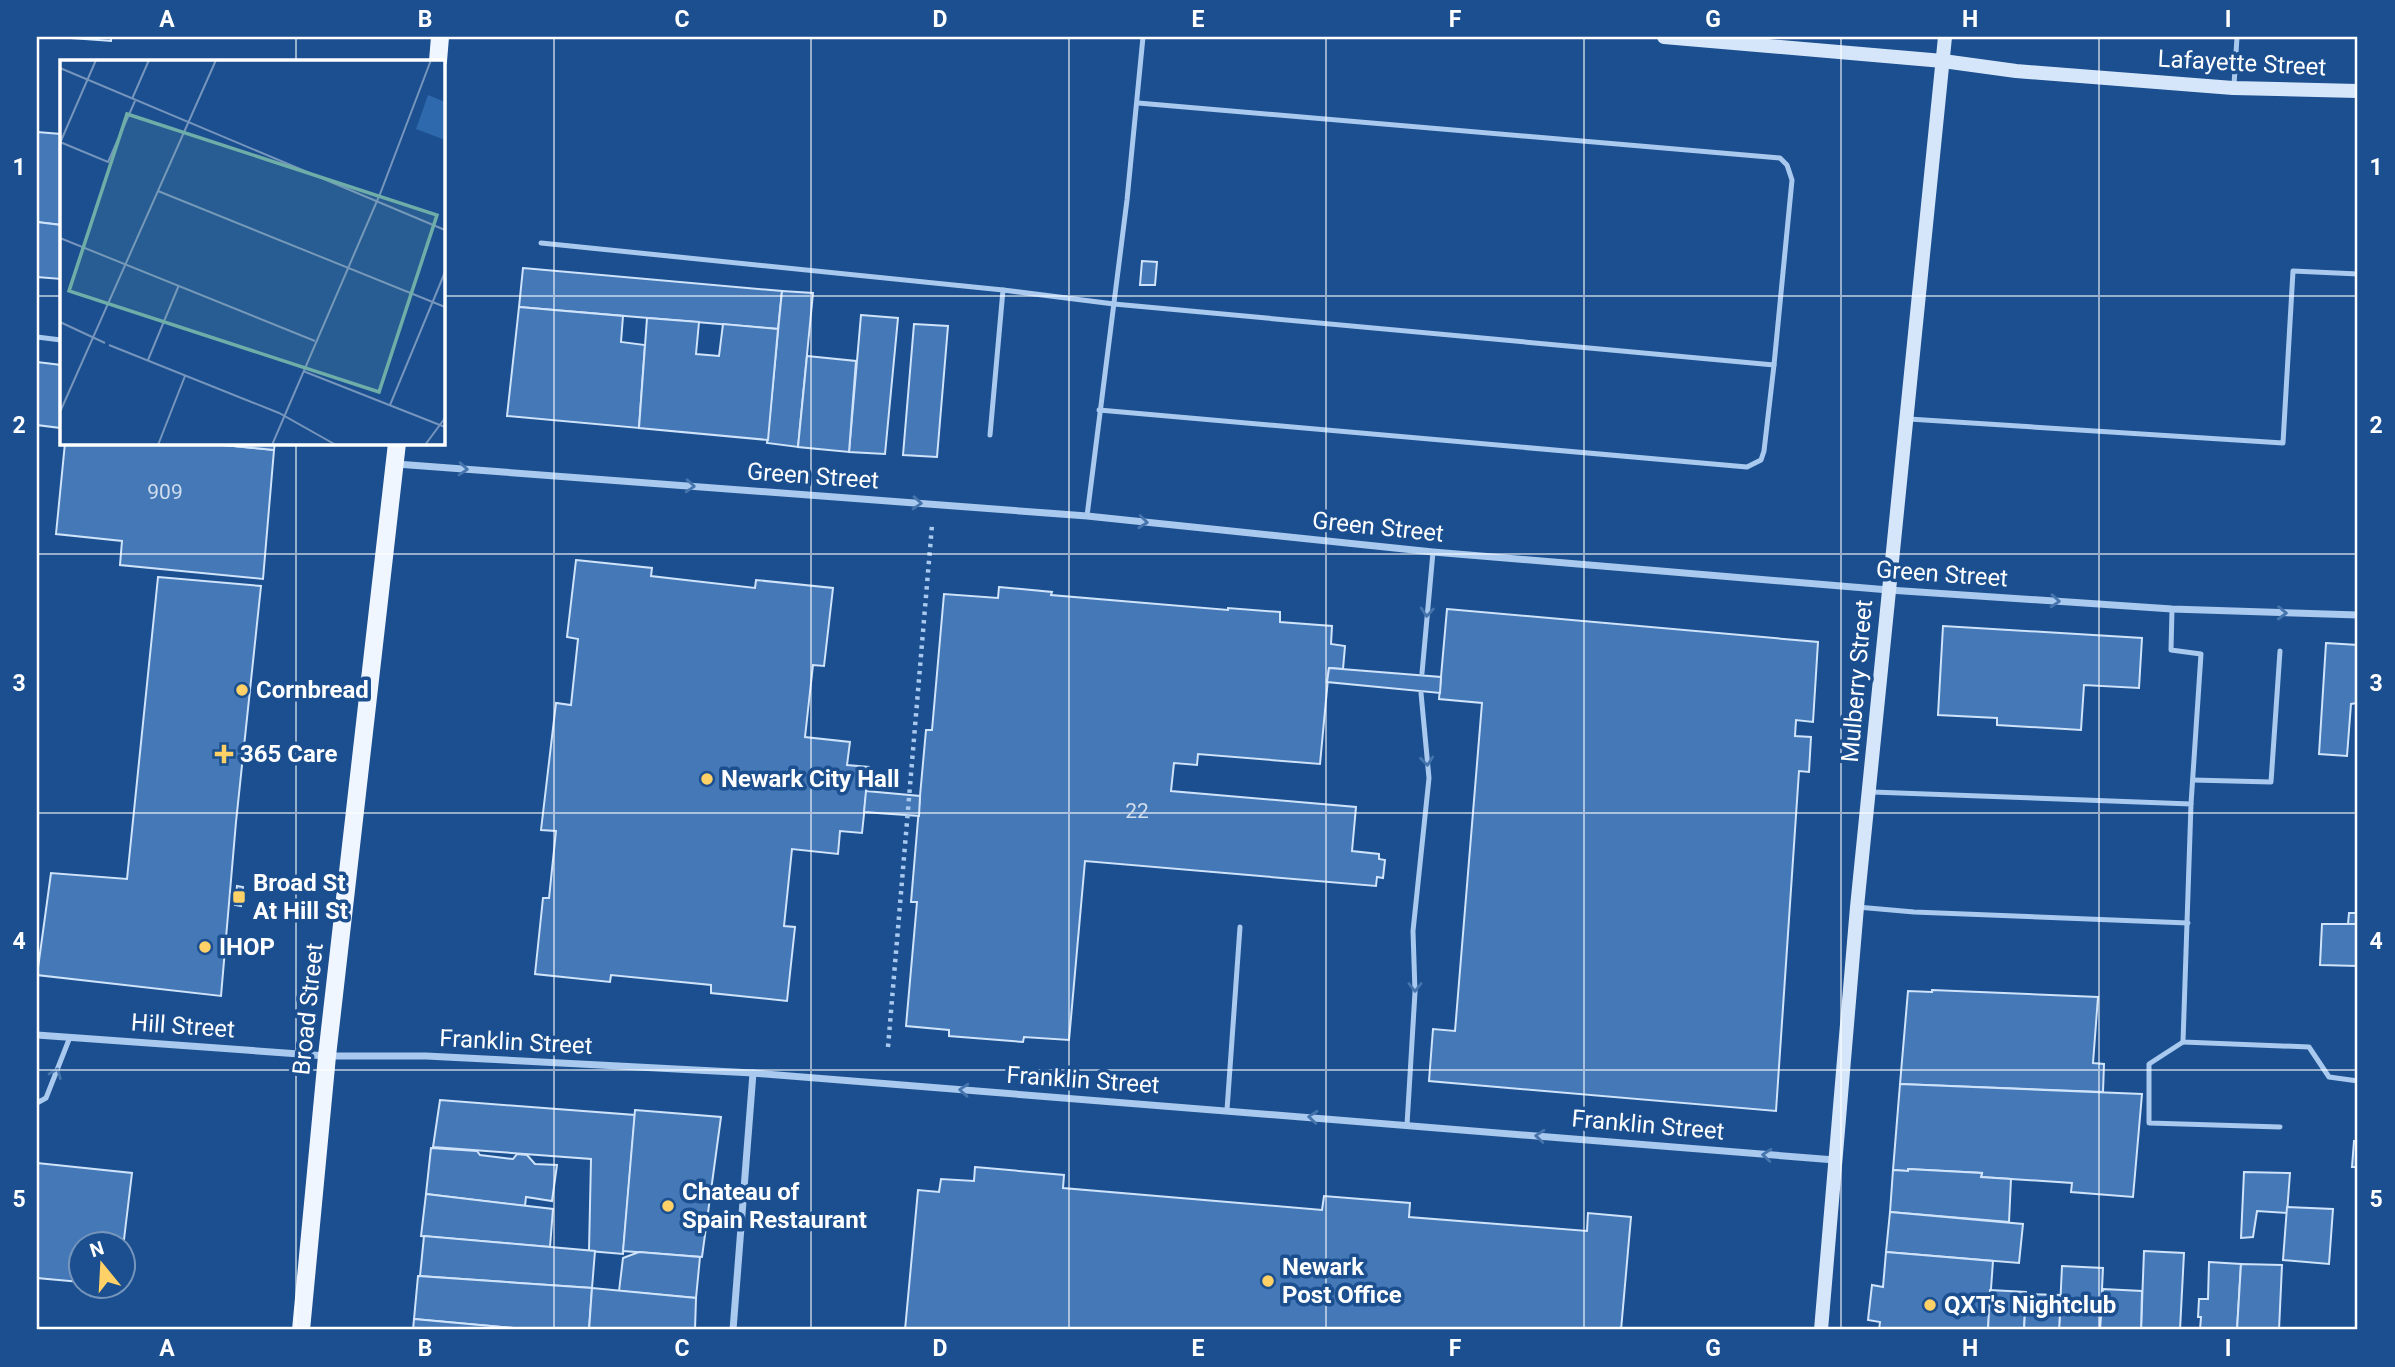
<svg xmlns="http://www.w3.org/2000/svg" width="2395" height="1367" font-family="Roboto,sans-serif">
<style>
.building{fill:#4478b7;stroke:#cfe3fa;stroke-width:2}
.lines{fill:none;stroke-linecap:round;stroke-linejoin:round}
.path{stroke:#a9c9ee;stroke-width:4.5;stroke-dasharray:3.5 5;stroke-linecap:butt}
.lane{stroke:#a9c9ee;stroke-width:5}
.street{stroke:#a9c9ee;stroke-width:7}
.secondary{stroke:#d6e6fa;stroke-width:14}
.primary{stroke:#f0f6ff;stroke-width:18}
.oneway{stroke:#4674ac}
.grid{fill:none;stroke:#fff;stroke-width:2;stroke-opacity:0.55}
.poi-dot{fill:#ffd166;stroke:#1b4f8f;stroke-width:2.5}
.labels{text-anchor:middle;stroke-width:7;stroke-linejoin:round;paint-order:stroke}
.number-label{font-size:21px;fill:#d0dded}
.street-label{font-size:24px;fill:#fff;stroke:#1b4f8f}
.poi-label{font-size:24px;font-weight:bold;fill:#fff;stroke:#1b4f8f;text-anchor:start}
.inset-road{fill:none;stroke:#7695bc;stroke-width:2}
.view{fill:#6fada8;fill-opacity:0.15;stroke:#6fada8;stroke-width:3.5}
.inset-edge{fill:none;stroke:#fff;stroke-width:3.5}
.neatline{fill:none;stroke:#fff;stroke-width:2.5}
.grid-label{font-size:23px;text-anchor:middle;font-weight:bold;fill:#fff}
</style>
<rect width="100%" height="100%" fill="#1b4f8f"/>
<g class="building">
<polygon points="57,37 111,37 111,41"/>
<polygon points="37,132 61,134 61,225 37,222"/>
<polygon points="37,222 61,225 61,279 37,277"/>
<polygon points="1142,261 1157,262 1155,285 1140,285"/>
<polygon points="523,268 782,291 778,329 519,307"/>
<polygon points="782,291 813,293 798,447 767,443"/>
<polygon points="519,307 623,316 621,342 645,345 639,428 507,416"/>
<polygon points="861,315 898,318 885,454 849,452"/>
<polygon points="647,318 699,322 696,354 719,356 723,324 778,329 768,440 639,428"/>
<polygon points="914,324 948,326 937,457 903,455"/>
<polygon points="807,356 856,361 849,452 798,447"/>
<polygon points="37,362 61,365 61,428 37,425"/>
<polygon points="65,443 203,443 274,450 263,579 120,565 122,541 56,534"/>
<polygon points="203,443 275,443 274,450"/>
<polygon points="576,560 652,568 651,576 755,588 756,580 833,588 824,666 813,665 805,737 850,742 847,765 869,767 862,833 840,831 838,854 792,849 784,926 795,927 787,1001 711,993 711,985 611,975 610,982 535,974 543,898 549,898 556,831 541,830 556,703 571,705 578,639 567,637"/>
<polygon points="158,577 261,586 236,822 221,996 37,975 51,873 127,879"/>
<polygon points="999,587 1052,592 1051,595 1228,610 1228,608 1280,612 1280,622 1332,626 1331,644 1345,646 1343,669 1329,668 1320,764 1198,754 1197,765 1174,763 1171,791 1356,807 1352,851 1379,854 1379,859 1385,860 1383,878 1377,877 1376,886 1085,861 1069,1040 1024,1037 1023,1042 949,1036 949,1030 906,1026 917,902 911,902 920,796 926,730 932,730 944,594 998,598"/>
<polygon points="1447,609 1818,642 1813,722 1796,720 1795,736 1811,737 1809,772 1799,771 1776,1111 1429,1081 1433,1029 1455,1031 1482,703 1439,699"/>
<polygon points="1943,626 2142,638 2139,688 2084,685 2081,730 1997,725 1997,718 1938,715"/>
<polygon points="2326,643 2358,645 2358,703 2351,704 2347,756 2319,754"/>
<polygon points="1329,668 1441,677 1440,693 1327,682"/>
<polygon points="866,791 920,796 919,816 864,812"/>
<polygon points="237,886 243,887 241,906 235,905"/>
<polygon points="2349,913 2358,913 2358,924 2348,924"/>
<polygon points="2322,924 2358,924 2358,966 2320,965"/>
<polygon points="1932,990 2098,997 2093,1063 2104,1064 2103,1092 1900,1084 1908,991 1932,992"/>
<polygon points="1900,1084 2142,1094 2133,1197 2071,1192 2072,1183 1981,1177 1982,1173 1908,1169 1908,1171 1893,1170"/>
<polygon points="440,1100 635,1115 623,1254 589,1251 591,1159 433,1147"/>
<polygon points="635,1110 721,1117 702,1257 623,1251"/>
<polygon points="2354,1141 2358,1142 2358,1167 2352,1167"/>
<polygon points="431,1148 477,1151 480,1155 513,1159 517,1154 527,1155 535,1164 557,1165 552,1201 526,1197 525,1206 426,1194"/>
<polygon points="37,1163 132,1173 122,1256 122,1244 80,1244 80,1282 37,1278"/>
<polygon points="975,1167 1064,1175 1063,1188 1322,1210 1324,1196 1410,1203 1409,1217 1587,1231 1588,1213 1631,1217 1621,1330 905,1330 918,1190 939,1192 941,1179 974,1181"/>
<polygon points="1908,1169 1982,1173 1981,1177 2011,1179 2009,1222 1890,1212 1893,1170 1908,1171"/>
<polygon points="2244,1172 2290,1173 2287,1213 2257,1211 2253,1237 2241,1238"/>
<polygon points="426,1194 553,1209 550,1247 421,1236"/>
<polygon points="2287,1207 2333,1209 2329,1264 2283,1260"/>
<polygon points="1890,1212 2023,1224 2019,1263 1886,1252"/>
<polygon points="424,1236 595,1251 592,1288 420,1276"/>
<polygon points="2144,1251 2184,1253 2180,1330 2141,1330"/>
<polygon points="639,1252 700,1257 696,1298 619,1291 623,1258"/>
<polygon points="1886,1252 1993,1261 1988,1330 1879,1330 1880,1322 1868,1320 1872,1285 1883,1287"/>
<polygon points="2209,1262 2241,1264 2237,1330 2200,1330 2201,1317 2198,1317 2199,1299 2208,1299"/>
<polygon points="2241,1264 2282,1265 2279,1330 2237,1330"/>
<polygon points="2062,1266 2103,1268 2100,1330 2059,1330"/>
<polygon points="418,1276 592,1288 589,1330 536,1330 414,1319"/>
<polygon points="592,1288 696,1298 695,1330 589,1330"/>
<polygon points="2103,1289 2142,1291 2141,1330 2100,1330"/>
<polygon points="1990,1290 2026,1292 2024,1330 1988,1330"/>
<polygon points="2026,1294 2061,1295 2059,1330 2024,1330"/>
<polygon points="414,1319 536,1330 413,1330"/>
</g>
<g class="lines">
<polyline class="path" points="888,1047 932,525"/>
<g class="lane">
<polyline points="2234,85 2237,37"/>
<polyline points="541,243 1003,290 1114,304 1774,365 1792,180 1787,165 1780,158 1138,103"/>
<polyline points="37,337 61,340"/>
<polyline points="1099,410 1747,467 1761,460 1764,451 1774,365"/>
<polyline points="1909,419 2283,443 2293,271 2358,274"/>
<polyline points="990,435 1003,290"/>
<polyline points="1087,516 1127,200 1143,37"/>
<polyline points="2172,609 2171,650 2201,654 2191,804"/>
<polyline points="1422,673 1433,552"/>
<polyline points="2193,780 2271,782 2280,651"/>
<polyline points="1872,792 2191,804 2183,1042 2309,1047 2329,1077 2358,1081"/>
<polyline points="1857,907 1914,912 2188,923"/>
<polyline points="2183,1042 2149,1064 2149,1123 2280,1127"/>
<polyline points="37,1103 46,1098 70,1037"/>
<polyline points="1227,1110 1240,927"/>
<polyline points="1407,1125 1415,992 1413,931 1429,778 1421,693"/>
</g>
<g class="street">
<polyline points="396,464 1087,516 1433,552 1889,590 2172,609 2358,615"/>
<polyline points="37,1035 327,1056 426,1056 753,1073 1835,1160"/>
<polyline points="733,1330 753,1073"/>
</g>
<g class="secondary">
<polyline points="1664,37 1943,61 2016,71 2233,88 2358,91"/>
<polyline points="1821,1330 1857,907 1945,37"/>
</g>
<g class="primary">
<polyline points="438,61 440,37"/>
<polyline points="301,1330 327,1056 397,443"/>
</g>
</g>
<defs><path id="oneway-chevron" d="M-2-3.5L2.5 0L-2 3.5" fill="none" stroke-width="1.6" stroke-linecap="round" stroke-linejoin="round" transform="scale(1.75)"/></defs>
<g class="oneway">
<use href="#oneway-chevron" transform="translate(463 469) rotate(4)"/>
<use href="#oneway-chevron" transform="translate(690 486) rotate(4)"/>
<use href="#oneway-chevron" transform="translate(917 503) rotate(4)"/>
<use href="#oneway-chevron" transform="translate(1143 522) rotate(6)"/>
<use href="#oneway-chevron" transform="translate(2055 601) rotate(4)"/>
<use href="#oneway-chevron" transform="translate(1427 612) rotate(95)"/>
<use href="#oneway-chevron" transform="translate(2282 613) rotate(2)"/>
<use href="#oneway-chevron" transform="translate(1427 761) rotate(84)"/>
<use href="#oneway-chevron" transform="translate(1415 987) rotate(90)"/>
<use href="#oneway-chevron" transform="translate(56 1073) rotate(-68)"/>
<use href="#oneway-chevron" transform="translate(964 1090) rotate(-176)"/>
<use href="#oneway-chevron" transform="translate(1313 1117) rotate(-175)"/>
<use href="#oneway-chevron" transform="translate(1540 1136) rotate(-175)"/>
<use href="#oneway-chevron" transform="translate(1767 1155) rotate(-175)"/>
</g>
<path class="grid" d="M296 37V61M554 37V1330M811 37V1330M1069 37V1330M1326 37V1330M1584 37V1330M1841 37V1330M2099 37V1330M37 296H61M443 296H2358M296 443V1330M37 554H2358M37 813H2358M37 1070H2358"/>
<g class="poi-dot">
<circle cx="242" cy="690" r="7"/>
<path d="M220.5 743.5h7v7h7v7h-7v7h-7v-7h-7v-7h7z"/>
<circle cx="707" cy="779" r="7"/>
<rect x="232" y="890" width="14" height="14" rx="3.5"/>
<circle cx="205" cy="947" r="7"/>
<circle cx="668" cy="1206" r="7"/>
<circle cx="1268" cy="1281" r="7"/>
<circle cx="1930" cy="1305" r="7"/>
</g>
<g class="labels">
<g class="number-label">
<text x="165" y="499">909</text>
<text x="1137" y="818">22</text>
</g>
<g class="street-label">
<text transform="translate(2242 63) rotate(3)" y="8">Lafayette Street</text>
<text transform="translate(813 476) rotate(4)" y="8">Green Street</text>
<text transform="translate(1378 527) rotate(6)" y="8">Green Street</text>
<text transform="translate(1942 574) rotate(4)" y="8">Green Street</text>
<text transform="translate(1857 681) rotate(-85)" y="8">Mulberry Street</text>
<text transform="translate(308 1009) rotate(-84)" y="8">Broad Street</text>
<text transform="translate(183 1026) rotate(4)" y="8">Hill Street</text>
<text transform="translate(516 1042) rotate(3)" y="8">Franklin Street</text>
<text transform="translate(1083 1080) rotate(4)" y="8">Franklin Street</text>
<text transform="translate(1648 1125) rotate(5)" y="8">Franklin Street</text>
</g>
<g class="poi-label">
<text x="256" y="698">Cornbread</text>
<text x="240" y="762">365 Care</text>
<text x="721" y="787">Newark City Hall</text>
<text x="253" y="891">Broad St<tspan x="253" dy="28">At Hill St</tspan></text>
<text x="219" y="955">IHOP</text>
<text x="682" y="1200">Chateau of<tspan x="682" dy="28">Spain Restaurant</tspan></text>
<text x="1282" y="1275">Newark<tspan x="1282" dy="28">Post Office</tspan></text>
<text x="1944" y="1313">QXT's Nightclub</text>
</g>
</g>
<g transform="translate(60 60)">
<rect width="385" height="385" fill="#1b4f8f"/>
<path d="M368 35 385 42V80L356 69Z" fill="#2e69ad"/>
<path class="inset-road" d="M0 8 385 170M72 39 89 0M0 82 48 102 75 41M0 83 36 0M98 131 385 247M0 178 255 281M0 262 45 283M49 285 219 353 276 385M88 300 119 225M243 311 385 367M330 345 385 212M0 352 156 0M98 385 125 316M212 385 320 134 371 0M365 385 385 358"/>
<path class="view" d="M67 54 377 155 319 332 9 231Z"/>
<rect width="385" height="385" class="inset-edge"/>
</g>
<rect width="2395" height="1367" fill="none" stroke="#1b4f8f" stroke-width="77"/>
<g transform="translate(102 1265) rotate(342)"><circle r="33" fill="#1b4f8f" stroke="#7695bc" stroke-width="2"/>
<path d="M0-5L12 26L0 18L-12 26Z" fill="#ffd166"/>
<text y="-10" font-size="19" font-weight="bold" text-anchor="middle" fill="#ffffff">N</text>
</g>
<rect x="38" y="38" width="2318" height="1290" class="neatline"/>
<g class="grid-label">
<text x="167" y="27">A</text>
<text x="425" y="27">B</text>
<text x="682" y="27">C</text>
<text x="940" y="27">D</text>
<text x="1198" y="27">E</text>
<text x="1455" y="27">F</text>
<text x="1713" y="27">G</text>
<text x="1970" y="27">H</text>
<text x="2228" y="27">I</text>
<text x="19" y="175">1</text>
<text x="2376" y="175">1</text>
<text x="19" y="433">2</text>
<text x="2376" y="433">2</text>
<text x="19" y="691">3</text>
<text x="2376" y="691">3</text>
<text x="19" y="949">4</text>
<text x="2376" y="949">4</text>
<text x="19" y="1207">5</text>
<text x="2376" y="1207">5</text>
<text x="167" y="1356">A</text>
<text x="425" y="1356">B</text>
<text x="682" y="1356">C</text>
<text x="940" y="1356">D</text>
<text x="1198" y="1356">E</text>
<text x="1455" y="1356">F</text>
<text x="1713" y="1356">G</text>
<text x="1970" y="1356">H</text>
<text x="2228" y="1356">I</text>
</g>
</svg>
